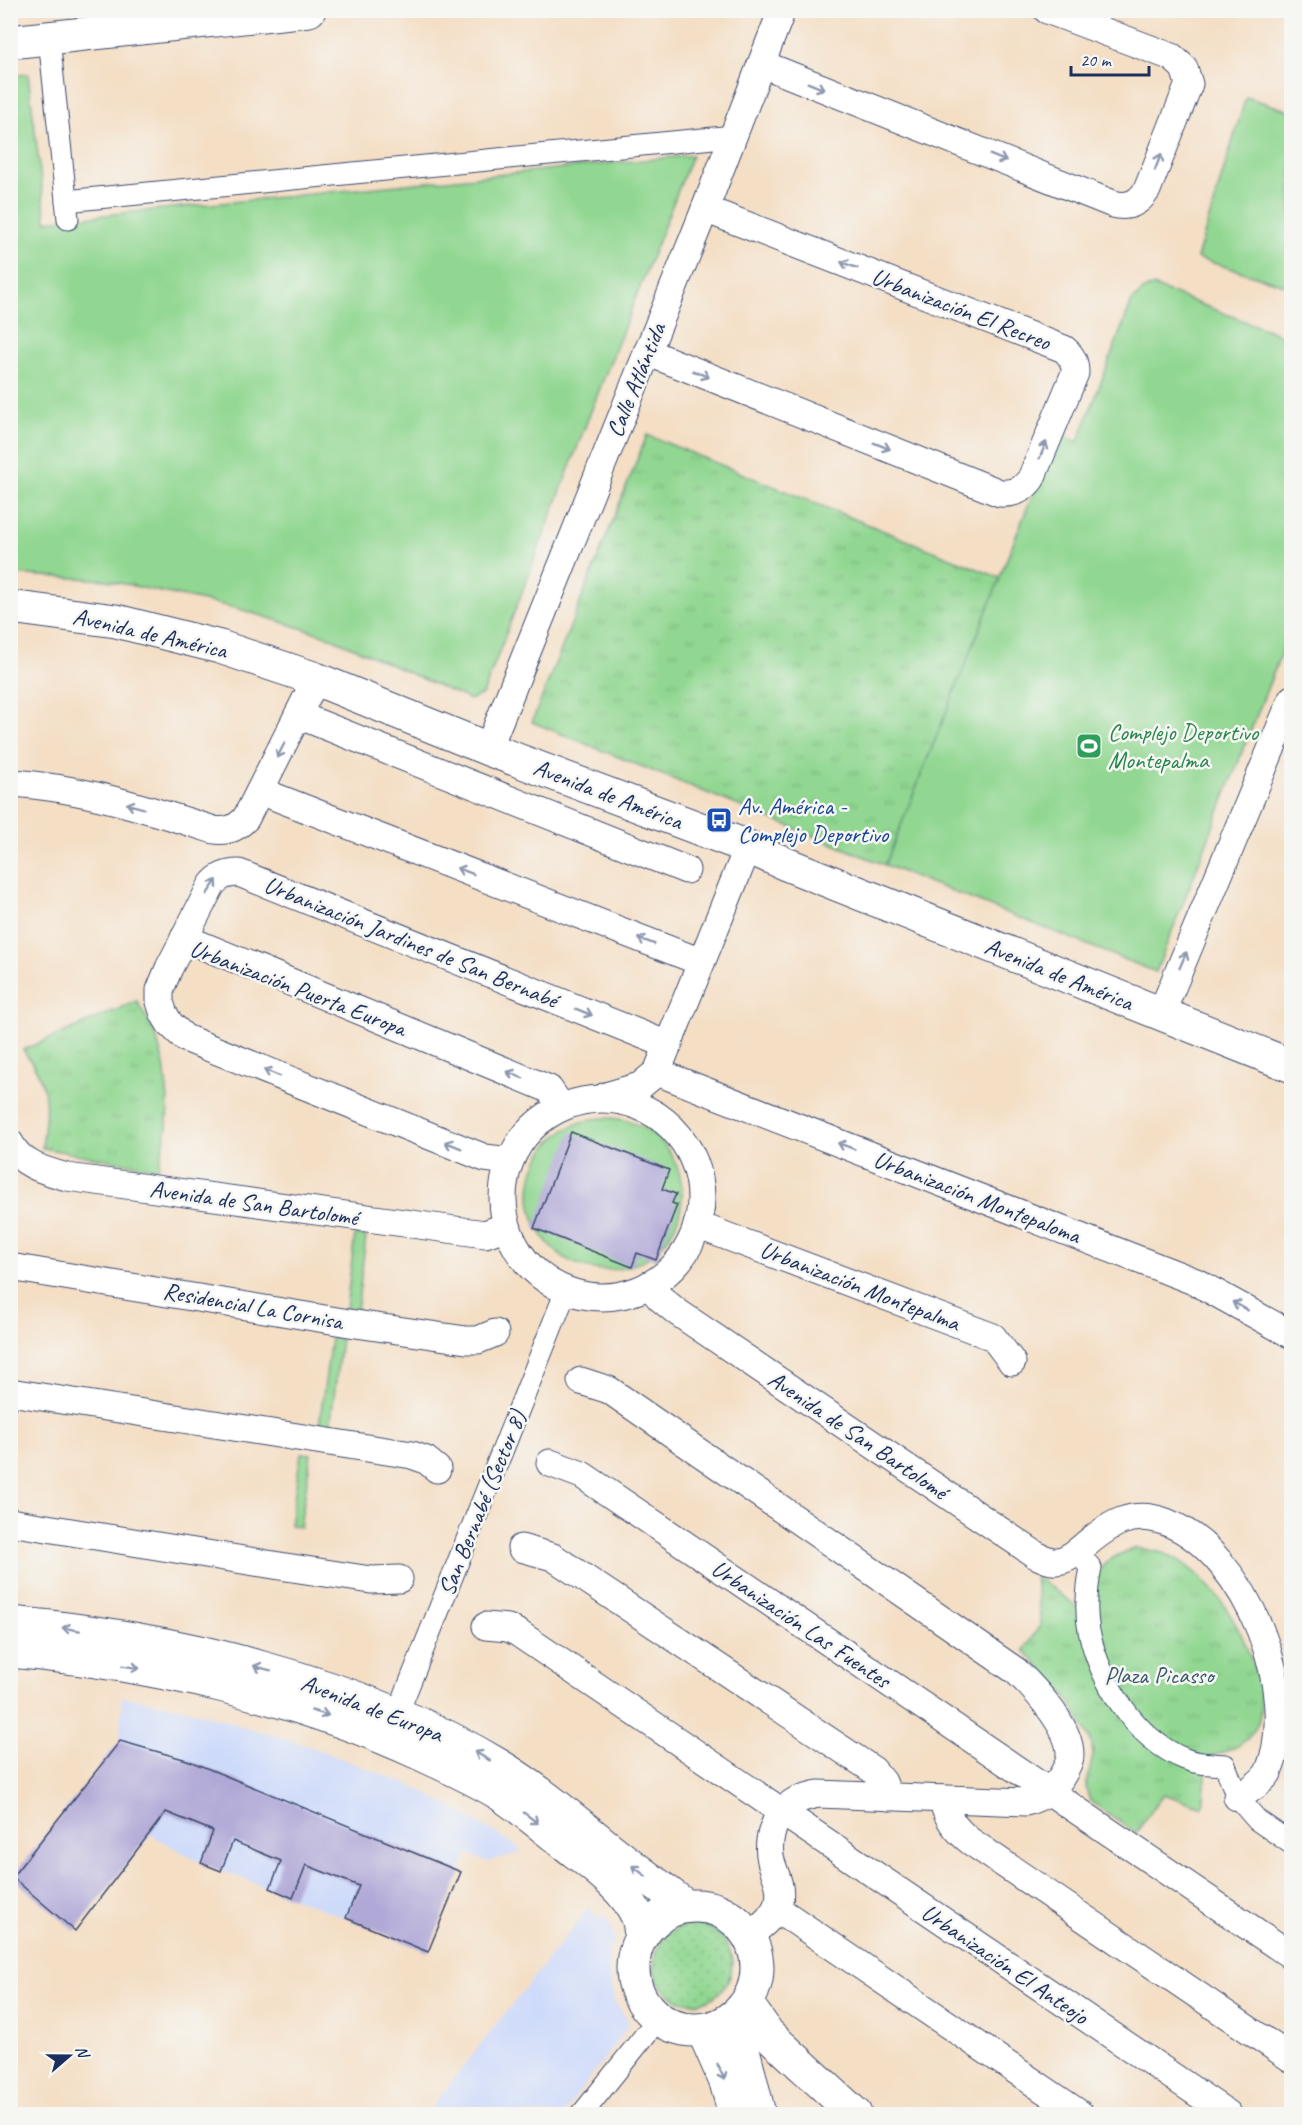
<svg xmlns="http://www.w3.org/2000/svg" width="1302" height="2125" font-family="Caveat,sans-serif">
<style>
.built{fill:#cedafa}
.grass{fill:#91d791;stroke:#568378;stroke-width:1.5}
.park{fill:url(#park-tufts);stroke:#568378;stroke-width:1.5}
.garden{fill:url(#garden-dots);stroke:#568378;stroke-width:1.5}
.building{fill:#b0a8d7}
.lines{fill:none;stroke-linecap:round;stroke-linejoin:round}
.pedestrian-casing{stroke:#3c496d;stroke-width:23}
.minor-casing{stroke:#3c496d;stroke-width:29}
.tertiary-casing{stroke:#3c496d;stroke-width:35}
.pedestrian{stroke:#fff;stroke-width:21}
.minor{stroke:#fff;stroke-width:27}
.tertiary{stroke:#fff;stroke-width:33}
.oneway{stroke:#8d97ae}
.labels{text-anchor:middle;stroke-width:5;stroke-linejoin:round;paint-order:stroke}
.street-label{font-size:24px;fill:#1b2f5e;stroke:#f6f6f2}
.leisure-label{font-size:24px;fill:#27864d;stroke:#f6f6f2;text-anchor:start}
.transit-label{font-size:24px;fill:#164399;stroke:#f6f6f2;text-anchor:start}
.park-label{font-size:24px;fill:#38596b;stroke:#f6f6f2}
</style>
<defs>
<pattern id="park-tufts" width="24" height="20" patternUnits="userSpaceOnUse" patternTransform="scale(1.5)"><rect width="24" height="20" fill="#91d791"/><path d="M3 7l-1-3M5 7V3M7 7l1-3M15 17l-1-3M17 17v-4M19 17l1-3" fill="none" stroke="#7cb97f"/></pattern>
<pattern id="garden-dots" width="8" height="8" patternUnits="userSpaceOnUse" patternTransform="scale(1.5)"><rect width="8" height="8" fill="#91d791"/><path d="M2 2h.1M6 6h.1" fill="none" stroke="#7cb97f" stroke-width="1.8" stroke-linecap="round"/></pattern>
</defs>
<rect width="100%" height="100%" fill="#f6f6f2"/>
<filter id="ink" filterUnits="userSpaceOnUse"><feTurbulence type="fractalNoise" baseFrequency=".0167" numOctaves="2"/><feDisplacementMap in="SourceGraphic" scale="12" xChannelSelector="R" yChannelSelector="G"/><feConvolveMatrix kernelMatrix="1 2 1 2 8 2 1 2 1" color-interpolation-filters="sRGB"/></filter>
<filter id="wash" filterUnits="userSpaceOnUse"><feTurbulence type="fractalNoise" baseFrequency=".008" numOctaves="4" result="noise"/><feDisplacementMap in="SourceGraphic" scale="24" xChannelSelector="R" yChannelSelector="G"/><feGaussianBlur stdDeviation="1.35" result="paint"/><feColorMatrix in="noise" values="0 0 0 0 0 0 0 0 0 0 0 0 0 0 0 0 0 1.4 0 .05"/><feComposite in="paint" operator="in"/></filter>
<g filter="url(#wash)">
<rect width="100%" height="100%" fill="#f4dec4"/>
<g class="built">
<polygon points="122,1696 186,1709 236,1724 317,1749 419,1789 508,1840 522,1852 488,1862 467,1854 428,1952 346,1918 201,1863 150,1834 75,1931 12,1877 120,1741"/>
<polygon points="589,1907 599,1919 604,1915 612,1929 614,1939 612,1948 608,1947 610,1979 615,2002 630,2024 563,2114 426,2114"/>
</g>
<g class="grass">
<polygon points="28,74 46,221 692,155 593,406 483,694 470,700 327,636 236,608 106,580 11,574 10,76"/>
<polygon points="1246,97 1291,111 1291,287 1197,258"/>
<polygon points="1153,286 1291,339 1291,628 1156,972 885,865 1057,433 1078,442 1132,301 1144,290"/>
<circle cx="606" cy="1194" r="76"/>
<polygon points="355,1234 366,1236 357,1311 346,1309"/>
<polygon points="331,1338 341,1339 330,1428 319,1426"/>
<polygon points="301,1453 311,1454 300,1527 290,1525"/>
</g>
<g class="park">
<polygon points="647,435 1000,578 885,865 532,722"/>
<path d="M137 1001 155 1033 164 1064 168 1100 167 1128 158 1169 42 1148C47 1104 51 1086 23 1050Z"/>
<path d="M1136 1548C1153 1550 1169 1553 1183 1563 1217 1588 1240 1625 1253 1664 1268 1711 1265 1743 1211 1756L1206 1775 1203 1807 1163 1794 1136 1833 1090 1801 1086 1788 1093 1755 1091 1740 1066 1696 1024 1650 1041 1624 1035 1576 1079 1608C1096 1574 1097 1560 1136 1548Z"/>
</g>
<circle class="garden" cx="693" cy="1964" r="39"/>
<g id="blocks">
<g class="building">
<polygon points="571,1132 669,1170 662,1189 676,1194 672,1203 677,1205 656,1260 637,1253 632,1267 534,1228"/>
<polygon points="120,1741 187,1760 461,1872 428,1952 346,1918 359,1886 306,1865 293,1898 270,1888 281,1861 233,1841 221,1871 201,1863 213,1831 166,1812 75,1931 12,1877"/>
</g>
</g>
</g>
<g filter="url(#ink)">
<use href="#blocks" fill-opacity="0" stroke="#3c496d" stroke-width="1.5"/>
<g class="lines">
<g class="pedestrian-casing">
<g id="pedestrian">
<polyline points="49,38 68,219"/>
<polyline points="66,201 734,136"/>
<path d="M1077 1552 1091 1568C1087 1588 1085 1611 1089 1631 1100 1682 1135 1739 1185 1759 1197 1764 1211 1764 1225 1765L1237 1797 1257 1820 1292 1844"/>
<polyline points="397,1715 566,1291"/>
<polyline points="582,2114 658,2019"/>
</g>
</g>
<g class="minor-casing">
<g id="minor">
<path d="M762 64 1113 204C1128 208 1138 204 1147 190L1189 84 1184 68 1172 57 1047 10"/>
<path d="M647 352 1000 493C1014 494 1023 490 1031 479L1075 373C1075 362 1072 356 1064 349L705 209"/>
<polyline points="298,715 686,870"/>
<polyline points="488,749 705,209 782,10"/>
<path d="M10 783C80 787 148 809 214 830 228 832 237 828 246 818L316 679"/>
<polyline points="260,791 701,962"/>
<polyline points="184,938 549,1089 561,1106"/>
<polyline points="1161,1014 1292,699"/>
<polyline points="657,1072 1196,1282 1292,1335"/>
<polyline points="606,1096 640,1086 657,1072 748,847"/>
<circle cx="602" cy="1198" r="99"/>
<path d="M10 1143C21 1165 45 1171 67 1177L485 1234 507 1226"/>
<path d="M509 1161 485 1158 185 1038 170 1024 164 1014 160 1002V990L169 968 211 886C218 876 227 873 239 873L668 1045"/>
<polyline points="697,1225 993,1337 1012,1362"/>
<polyline points="10,1267 349,1323 466,1340 478,1340 495,1333"/>
<path d="M649 1285 660 1298 677 1312 1036 1555C1043 1558 1050 1562 1057 1561 1068 1560 1077 1552 1085 1545 1110 1524 1132 1509 1166 1522 1247 1553 1302 1695 1268 1773 1260 1784 1249 1791 1237 1797"/>
<path d="M581 1381 609 1390 1016 1671C1035 1689 1077 1733 1069 1762 1067 1768 1063 1774 1060 1779 1051 1792 1041 1797 1026 1802L818 1794C810 1796 799 1798 792 1803 774 1815 766 1840 771 1861 775 1875 782 1886 779 1901 774 1917 761 1926 749 1936"/>
<polyline points="10,1392 412,1455 426,1460 437,1469"/>
<polyline points="550,1463 582,1475 1292,1956"/>
<polyline points="10,1522 286,1567 371,1580 399,1579"/>
<polyline points="521,1548 553,1557 873,1770 883,1782 889,1797"/>
<polyline points="486,1626 508,1628 518,1633 1228,2114"/>
<path d="M942 1799C947 1818 955 1829 970 1841L1292 2059"/>
<polyline points="776,1908 1080,2114"/>
</g>
</g>
<g class="tertiary-casing">
<g id="tertiary">
<polyline points="10,42 309,10"/>
<polyline points="10,607 116,621 220,647 316,679 488,749 748,847 786,864 1292,1066"/>
<path d="M10 1623C172 1637 361 1682 500 1766 536 1788 567 1814 599 1840 627 1863 657 1884 686 1906"/>
<path d="M10 1651C150 1663 296 1696 423 1755 449 1767 476 1779 500 1794 523 1809 544 1828 565 1844 589 1863 627 1889 638 1918 640 1923 640 1930 641 1936"/>
<circle cx="695" cy="1968" r="62"/>
<polyline points="747,2004 768,2034 855,2114"/>
<polyline points="735,2017 759,2114"/>
<polyline points="703,2030 726,2082 735,2114"/>
</g>
</g>
<use href="#pedestrian" class="pedestrian"/>
<use href="#minor" class="minor"/>
<use href="#tertiary" class="tertiary"/>
</g>
<defs><path id="oneway-shaft" d="M-6 0H5M1.5-3L5.5 0L1.5 3" fill="none" stroke-width="1.6" stroke-linecap="round" stroke-linejoin="round" transform="scale(1.5)"/></defs>
<g class="oneway">
<use href="#oneway-shaft" transform="translate(816 86) rotate(22)"/>
<use href="#oneway-shaft" transform="translate(998 158) rotate(22)"/>
<use href="#oneway-shaft" transform="translate(1158 162) rotate(-69)"/>
<use href="#oneway-shaft" transform="translate(849 265) rotate(-159)"/>
<use href="#oneway-shaft" transform="translate(701 374) rotate(22)"/>
<use href="#oneway-shaft" transform="translate(882 446) rotate(22)"/>
<use href="#oneway-shaft" transform="translate(1043 450) rotate(-68)"/>
<use href="#oneway-shaft" transform="translate(281 750) rotate(117)"/>
<use href="#oneway-shaft" transform="translate(135 806) rotate(-165)"/>
<use href="#oneway-shaft" transform="translate(465 871) rotate(-159)"/>
<use href="#oneway-shaft" transform="translate(212 887) rotate(-55)"/>
<use href="#oneway-shaft" transform="translate(646 941) rotate(-159)"/>
<use href="#oneway-shaft" transform="translate(1183 960) rotate(-67)"/>
<use href="#oneway-shaft" transform="translate(584 1012) rotate(22)"/>
<use href="#oneway-shaft" transform="translate(272 1073) rotate(-158)"/>
<use href="#oneway-shaft" transform="translate(515 1075) rotate(-158)"/>
<use href="#oneway-shaft" transform="translate(453 1145) rotate(-158)"/>
<use href="#oneway-shaft" transform="translate(846 1146) rotate(-159)"/>
<use href="#oneway-shaft" transform="translate(1240 1306) rotate(-151)"/>
<use href="#oneway-shaft" transform="translate(71 1629) rotate(-170)"/>
<use href="#oneway-shaft" transform="translate(131 1667) rotate(9)"/>
<use href="#oneway-shaft" transform="translate(262 1668) rotate(-165)"/>
<use href="#oneway-shaft" transform="translate(320 1713) rotate(16)"/>
<use href="#oneway-shaft" transform="translate(482 1756) rotate(-150)"/>
<use href="#oneway-shaft" transform="translate(531 1818) rotate(37)"/>
<use href="#oneway-shaft" transform="translate(639 1871) rotate(-143)"/>
<use href="#oneway-shaft" transform="translate(721 2072) rotate(66)"/>
</g>
</g>
<defs>
<g id="stadium-square" transform="scale(1.35)"><rect x="-9" y="-9" width="18" height="18" rx="4" fill="#2e9e5b" stroke="#f6f6f2"/><path d="M0-5a6.5 5 0 1 0 0 10a6.5 5 0 1 0 0-10ZM-3.5-1.8h7v3.6h-7Z" fill="#fff"/></g>
<g id="bus-square" transform="scale(1.35)"><rect x="-9" y="-9" width="18" height="18" rx="4" fill="#1a4fb4" stroke="#f6f6f2"/><path d="M-5-6H5V4H4V6H2V4H-2V6H-4V4H-5ZM-3.5-4V0h7V-4ZM-3.5 1.2v1.5H-2V1.2ZM2 1.2v1.5H3.5V1.2Z" fill="#fff"/></g>
</defs>
<g fill-rule="evenodd">
<use href="#stadium-square" x="1089" y="746"/>
<use href="#bus-square" x="719" y="820"/>
</g>
<g class="labels">
<g class="street-label">
<text transform="translate(961 309) rotate(21)" y="8">Urbanización El Recreo</text>
<text transform="translate(636 380) rotate(-68)" y="8">Calle Atlántida</text>
<text transform="translate(150 633) rotate(13)" y="8">Avenida de América</text>
<text transform="translate(608 794) rotate(21)" y="8">Avenida de América</text>
<text transform="translate(411 942) rotate(22)" y="8">Urbanización Jardines de San Bernabé</text>
<text transform="translate(1059 974) rotate(22)" y="8">Avenida de América</text>
<text transform="translate(298 988) rotate(21)" y="8">Urbanización Puerta Europa</text>
<text transform="translate(977 1197) rotate(21)" y="8">Urbanización Montepaloma</text>
<text transform="translate(254 1203) rotate(8)" y="8">Avenida de San Bartolomé</text>
<text transform="translate(860 1286) rotate(21)" y="8">Urbanización Montepalma</text>
<text transform="translate(253 1306) rotate(10)" y="8">Residencial La Cornisa</text>
<text transform="translate(858 1435) rotate(34)" y="8">Avenida de San Bartolomé</text>
<text transform="translate(482 1503) rotate(-68)" y="8">San Bernabé (Sector 8)</text>
<text transform="translate(801 1624) rotate(34)" y="8">Urbanización Las Fuentes</text>
<text transform="translate(372 1708) rotate(21)" y="8">Avenida de Europa</text>
<text transform="translate(1005 1964) rotate(34)" y="8">Urbanización El Anteojo</text>
</g>
<g class="leisure-label">
<text x="1108" y="740">Complejo Deportivo<tspan x="1108" dy="28">Montepalma</tspan></text>
</g>
<g class="transit-label">
<text x="738" y="814">Av. América -<tspan x="738" dy="28">Complejo Deportivo</tspan></text>
</g>
<g class="park-label">
<text x="1159" y="1683">Plaza Picasso</text>
</g>
</g>
<rect width="1302" height="2125" fill="none" stroke="#f6f6f2" stroke-width="36"/>
<g transform="translate(69 2056) rotate(70)" stroke="#f6f6f2" stroke-width="4.5" paint-order="stroke">
<path d="M0-4.5L10 22L0 15L-10 22Z" fill="#1b2f5e"/>
<text y="-9" font-size="16" font-weight="bold" text-anchor="middle" fill="#1b2f5e">N</text>
</g>
<path d="M1071 66v9h78v-9" fill="none" stroke="#1b2f5e" stroke-width="3"/>
<text x="1080" y="66" font-size="18" fill="#1b2f5e" stroke="#f6f6f2" stroke-width="4.5" paint-order="stroke">20 m</text>
</svg>
